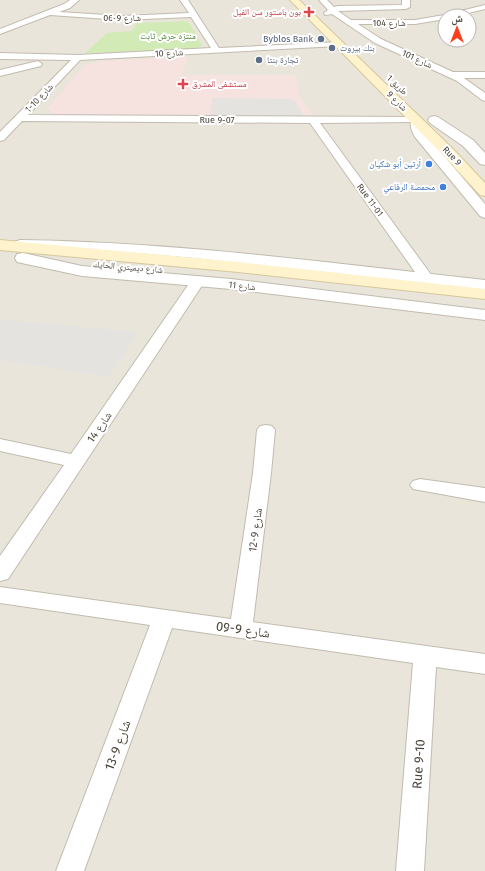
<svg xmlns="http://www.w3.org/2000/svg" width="485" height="871" font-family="'Fira Sans','Noto Naskh Arabic',sans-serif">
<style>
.residential{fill:#eae5da;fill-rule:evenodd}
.medical{fill:#f6e3e0}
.green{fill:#d2eab5}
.parking{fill:#e5e3e0}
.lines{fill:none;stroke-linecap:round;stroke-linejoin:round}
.minor-casing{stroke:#c2bbae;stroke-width:2}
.tertiary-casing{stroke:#c2bbae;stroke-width:2}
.secondary-casing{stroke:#d6c79b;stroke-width:2}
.minor{fill:#fff;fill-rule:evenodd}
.tertiary{fill:#fff;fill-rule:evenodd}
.secondary{fill:#fff3cd;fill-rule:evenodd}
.health-dot{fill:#e0444e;stroke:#fff;stroke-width:1.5}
.service-dot{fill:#5c6f8a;stroke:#fff;stroke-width:1.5}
.shop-dot{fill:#3f7fe0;stroke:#fff;stroke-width:1.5}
.labels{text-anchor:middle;stroke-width:4;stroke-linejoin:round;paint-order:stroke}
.far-health-label{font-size:9px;fill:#be3a42;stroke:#fff;text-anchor:end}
.far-street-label{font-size:9px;fill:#4b4439;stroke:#fff}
.far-park-label{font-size:9px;fill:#4a7f2a;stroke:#fff}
.far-service-label{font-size:9px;fill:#4e5e75;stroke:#fff;text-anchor:start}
.far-shop-label{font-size:9px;fill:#366cbe;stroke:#fff;text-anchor:end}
.street-label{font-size:11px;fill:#4b4439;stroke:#fff}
.near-street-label{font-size:13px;fill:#4b4439;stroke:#fff}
</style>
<rect width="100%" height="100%" fill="#f6f3ec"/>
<path class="residential" d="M0 0H485V871H0ZM445 16H469V40H445Z"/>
<polygon class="medical" points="188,57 181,75 296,75 298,93 313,117 87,118 56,115 48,108 84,66 100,61"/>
<polygon class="green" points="188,21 202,45 196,50 85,53 107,33 132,31 137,23"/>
<g class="parking">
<polygon points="212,98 290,99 296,103 305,117 210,116"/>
<polygon points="0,319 138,332 109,377 0,360"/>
</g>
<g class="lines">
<g class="minor-casing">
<g id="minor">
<polygon points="70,0 79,0 70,8 59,12 122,16 189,13 180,0 188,0 219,48 341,42 342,44 338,46 80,60 28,115 418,117 419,119 418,121 414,122 320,123 432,276 434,279 432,282 427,283 422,282 310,123 22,121 4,140 0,141 0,132 71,60 0,59 0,53 78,55 211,48 191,17 122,20 50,15 0,34 0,29 64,4"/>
<polygon points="319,0 327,0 334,7 338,6 402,5 402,0 410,0 410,7 406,9 338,11 351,20 415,20 444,15 485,5 485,9 456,16 445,16 445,19 415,24 358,24 381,39 453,72 485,72 485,78 464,78 485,93 485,101 482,100 457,81 375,43 332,14 325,15 324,13 328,10"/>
<polygon points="38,61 42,64 41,66 0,76 0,70"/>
<polygon points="198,277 203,278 205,281 8,579 0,581 0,556 64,465 0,451 0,439 71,454 193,278"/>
<polygon points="266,425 272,426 275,430 271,473 253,622 485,654 485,674 436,667 424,871 396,871 413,663 172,628 84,871 56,871 150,625 0,603 0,587 231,619 253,473 257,430 260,426"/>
<polygon points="420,479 485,488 485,502 413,489 410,485 413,481"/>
</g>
</g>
<g class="tertiary-casing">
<g id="tertiary">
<polygon points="434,116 438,117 473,140 485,153 485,165 480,164 463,146 430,123 428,120 430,117"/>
<path d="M417 117 421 118C424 122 424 130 427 136L485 204V218L480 216 415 137C412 131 408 124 413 118Z"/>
<path d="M20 240C176 242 330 263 485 280V290L195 258 137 253 14 248 12 245 14 242Z"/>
<polygon points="23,253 82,266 231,279 485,310 485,320 231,289 82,276 17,262 15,258 17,254"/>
</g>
</g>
<g class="secondary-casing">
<g id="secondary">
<polygon points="290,0 299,0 454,150 485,183 485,196 480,195 444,156"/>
<polygon points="0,240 238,262 485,289 485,299 238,272 0,250"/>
</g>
</g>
<use href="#minor" class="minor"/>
<use href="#tertiary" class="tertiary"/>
<use href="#secondary" class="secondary"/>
</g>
<g class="health-dot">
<path d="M307 6h4v4h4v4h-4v4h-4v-4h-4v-4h4z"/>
<path d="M181 78h4v4h4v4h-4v4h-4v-4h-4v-4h4z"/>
</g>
<g class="service-dot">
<circle cx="321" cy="39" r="4"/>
<circle cx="332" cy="48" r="4"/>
<circle cx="259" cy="60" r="4"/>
</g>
<g class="shop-dot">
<circle cx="429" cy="164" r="4"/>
<circle cx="443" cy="187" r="4"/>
</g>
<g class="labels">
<g class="far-health-label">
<text x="301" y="15">بون باستور سن الفيل</text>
<text x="192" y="87" text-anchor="start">مستشفى المشرق</text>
</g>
<g class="far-street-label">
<text x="122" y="21">شارع 9-06</text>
<text x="389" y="26">شارع 104</text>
<text transform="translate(169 53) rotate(-3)" y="3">شارع 10</text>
<text transform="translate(417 59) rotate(25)" y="3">شارع 101</text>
<text transform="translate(397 85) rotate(43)" y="3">طريق 1</text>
<text transform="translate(39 98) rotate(-46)" y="3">شارع 10-1</text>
<text transform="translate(397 101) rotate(44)" y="3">شارع 9</text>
<text x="217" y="123">Rue 9-07</text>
<text transform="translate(452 156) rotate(46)" y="3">Rue 9</text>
<text transform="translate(370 200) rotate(54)" y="3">Rue 11-01</text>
<text transform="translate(128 267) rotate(5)" y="3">شارع ديميتري الحايك</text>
<text transform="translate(242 286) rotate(6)" y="3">شارع 11</text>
</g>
<g class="far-park-label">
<text x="168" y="39">منتزه حرش ثابت</text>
</g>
<g class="far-service-label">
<text x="313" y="42" text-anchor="end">Byblos Bank</text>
<text x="340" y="51">بنك بيروت</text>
<text x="267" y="63">تجارة بنتا</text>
</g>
<g class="far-shop-label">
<text x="421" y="167">أرتين أبو شكيان</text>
<text x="435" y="190">محمصة الرفاعي</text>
</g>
<g class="street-label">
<text transform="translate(99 427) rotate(-55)" y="4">شارع 14</text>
<text transform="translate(255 530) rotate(-82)" y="4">شارع 9-12</text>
</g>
<g class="near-street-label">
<text transform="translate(243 629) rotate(8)" y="5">شارع 9-09</text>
<text transform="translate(117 745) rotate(-70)" y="5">شارع 9-13</text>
<text transform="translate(418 764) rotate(-86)" y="5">Rue 9-10</text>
</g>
</g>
<g transform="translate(457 28)"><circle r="19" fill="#ffffff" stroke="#b7b4b0"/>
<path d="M0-3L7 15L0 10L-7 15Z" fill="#fc3f1d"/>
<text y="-6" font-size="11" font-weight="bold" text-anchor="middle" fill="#4b4439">ش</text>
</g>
</svg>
